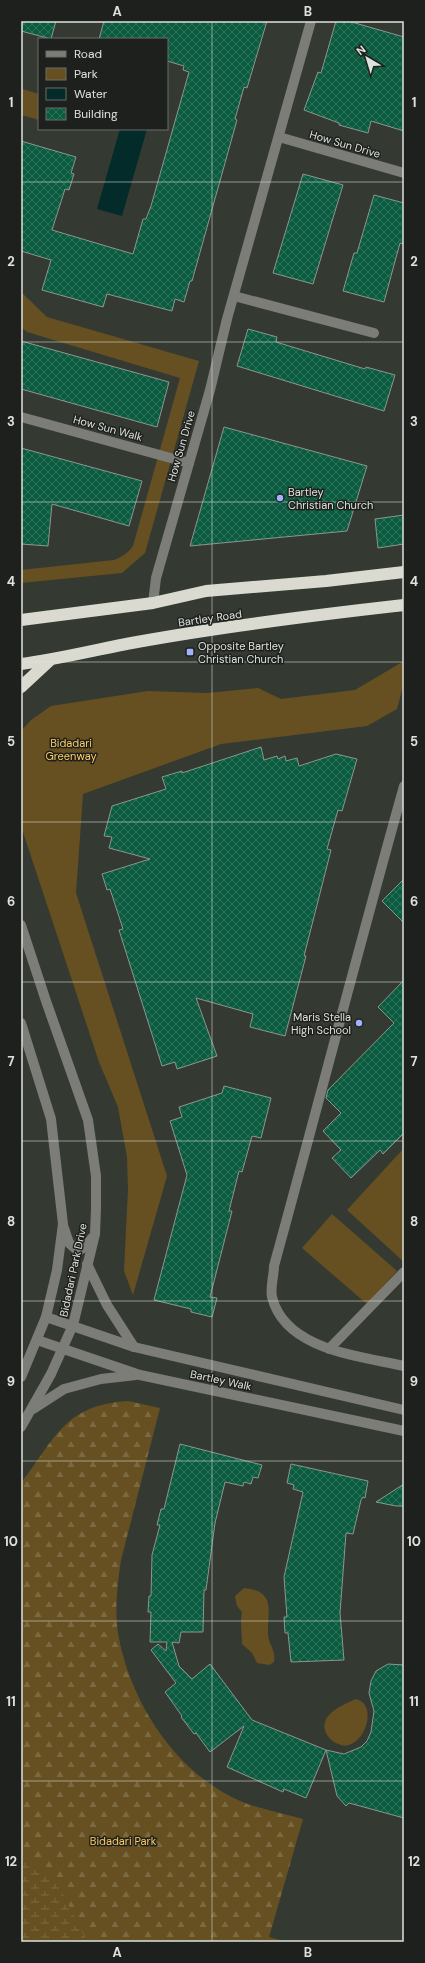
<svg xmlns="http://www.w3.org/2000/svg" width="425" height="1963" font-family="'DM Sans',sans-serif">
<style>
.forest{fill:url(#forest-firs)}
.wetland{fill:url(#wetland-marsh)}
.park{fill:#665022}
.water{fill:#032b29}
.building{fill:url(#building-cross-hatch);stroke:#8c9691}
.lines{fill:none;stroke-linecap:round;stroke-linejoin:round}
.minor{stroke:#7c7c78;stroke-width:10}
.highway{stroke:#dadad0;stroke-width:12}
.grid{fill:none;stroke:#dee1dc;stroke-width:1;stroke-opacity:0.55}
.poi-dot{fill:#a1b3fd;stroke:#1e201d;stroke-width:1.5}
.labels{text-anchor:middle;stroke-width:3;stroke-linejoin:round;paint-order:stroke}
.street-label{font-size:11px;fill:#dee1dc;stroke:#1e201d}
.poi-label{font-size:11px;fill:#dee1dc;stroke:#1e201d;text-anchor:start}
.park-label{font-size:11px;fill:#ffcb61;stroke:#1e201d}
.neatline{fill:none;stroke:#dee1dc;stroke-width:1.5}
.grid-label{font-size:13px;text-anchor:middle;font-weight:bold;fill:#dee1dc}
</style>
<defs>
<pattern id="forest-firs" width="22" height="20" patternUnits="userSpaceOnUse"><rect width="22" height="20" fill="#665022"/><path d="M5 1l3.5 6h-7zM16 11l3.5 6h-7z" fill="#7b6942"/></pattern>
<pattern id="wetland-marsh" width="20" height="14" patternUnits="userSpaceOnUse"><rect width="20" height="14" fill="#665022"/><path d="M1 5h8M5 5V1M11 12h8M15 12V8" fill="none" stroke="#7b6942"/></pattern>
<pattern id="building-cross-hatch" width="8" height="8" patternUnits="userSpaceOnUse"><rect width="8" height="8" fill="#0b5b41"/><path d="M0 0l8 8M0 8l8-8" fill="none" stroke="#2e725c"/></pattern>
</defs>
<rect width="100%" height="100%" fill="#343a32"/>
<path class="forest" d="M128 1401 160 1408 121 1560C117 1586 114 1613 119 1639 133 1707 178 1776 245 1803 264 1810 284 1814 303 1819L269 1937 287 1942H21V1483C56 1438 64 1405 128 1401Z"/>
<polygon class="wetland" points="21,1851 60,1888 87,1942 21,1942"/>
<g class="park">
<polygon points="22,89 39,94 39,120 21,115"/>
<path d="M21 292 47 317 199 361 145 553 122 573 21 583V570L114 560C122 557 128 553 133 546L180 378 27 332 21 327Z"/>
<polygon points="404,661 404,682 397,709 367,726 221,744 83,794 76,893 167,1176 133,1295 124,1271 128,1189 127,1157 118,1107 99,1062 21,826 21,731 31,720 51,706 148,691 207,693 258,688 281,699 355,690"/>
<polygon points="404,1148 404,1262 347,1210"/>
<polygon points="332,1214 397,1271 367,1304 302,1248"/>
<path d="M244 1588C277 1591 267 1612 268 1635 269 1645 276 1650 274 1662L269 1665 257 1663 252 1653 242 1644C242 1632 240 1623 242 1612L237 1606 235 1596Z"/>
<path d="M356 1699C380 1705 363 1751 341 1745 327 1741 318 1726 330 1714 337 1707 347 1703 356 1699Z"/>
</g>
<polygon class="water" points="120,129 147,129 122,216 97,209"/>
<g class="building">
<polygon points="21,21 56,21 51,39 21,31"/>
<polygon points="104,21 267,21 247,88 244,87 235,119 237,120 192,281 190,281 184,302 175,299 172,311 107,294 103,307 42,290 51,260 21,251 21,141 76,157 71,173 74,174 69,190 65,189 52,230 133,254 143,219 146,219 151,206 189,72 183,70 184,66 167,61 167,39 99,39"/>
<polygon points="336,21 348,21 404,37 404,131 371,121 368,133 339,125 339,123 304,110 318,72 321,73"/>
<polygon points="303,174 343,185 313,284 273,273"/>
<polygon points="374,195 404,203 404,244 400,243 384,302 343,291 354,253 357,253"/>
<polygon points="248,329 277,337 276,342 365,369 366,367 395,375 384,411 237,366"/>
<polygon points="21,341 169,382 157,427 21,389"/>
<polygon points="224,427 367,466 347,531 190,546"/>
<polygon points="21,448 142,481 129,526 52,504 48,546 21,544"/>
<polygon points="404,515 404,544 378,548 375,519"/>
<polygon points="261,747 264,760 277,756 278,759 285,756 286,761 297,758 299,766 336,754 357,759 342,811 338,810 327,849 331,850 304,956 306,956 285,1036 250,1027 253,1014 196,998 217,1056 177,1069 175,1062 162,1066 119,930 123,929 110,889 107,890 102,874 150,859 109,848 112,837 104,836 112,806 166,789 162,777 182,771 182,773"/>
<polygon points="404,879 404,923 382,901"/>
<polygon points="404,980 404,1133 383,1154 380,1150 351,1178 332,1158 341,1150 323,1131 341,1113 326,1098 328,1090 394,1023 378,1007"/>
<polygon points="224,1086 271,1098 261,1138 252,1136 242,1172 239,1171 229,1211 232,1211 210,1297 217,1298 212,1317 191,1312 191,1309 154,1300 187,1175 170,1121 182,1117 179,1107 222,1093"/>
<polygon points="180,1444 262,1465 258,1478 253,1477 251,1484 244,1482 243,1486 225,1482 215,1523 206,1590 204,1590 203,1632 181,1632 179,1643 172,1642 179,1666 192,1679 210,1664 252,1720 326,1750 344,1754 361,1747 367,1741 371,1732 374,1711 369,1693 371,1681 376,1671 388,1664 404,1665 404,1818 349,1803 346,1806 337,1796 326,1750 306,1798 284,1789 283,1792 227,1767 244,1726 210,1752 196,1733 194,1734 181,1717 182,1716 165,1692 176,1683 151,1650 158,1644 166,1651 167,1642 150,1642 151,1612 148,1612 149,1596 151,1596 152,1555 160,1525 157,1525 161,1509 164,1509"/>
<polygon points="291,1464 368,1481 365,1498 363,1497 361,1500 353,1534 346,1533 340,1613 344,1660 291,1662 288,1633 285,1633 284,1617 287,1617 284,1577 303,1492 293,1489 294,1485 287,1483"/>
<polygon points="404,1484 404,1506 396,1506 376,1502"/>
</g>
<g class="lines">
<g class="minor">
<polyline points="279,137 404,173"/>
<polyline points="234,296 374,333"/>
<polyline points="21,417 189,463"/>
<polyline points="153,603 156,578 210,390 227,319 311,21"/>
<path d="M404 786C359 946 318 1106 274 1266 274 1275 270 1288 272 1297 285 1350 360 1356 404 1366"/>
<polyline points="21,925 46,1001 88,1120 96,1176 96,1208 95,1234 73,1325 51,1374 21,1427"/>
<polyline points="21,1023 51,1119 63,1224 57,1270 46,1317 21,1377"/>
<polyline points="64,1228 69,1243 78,1251 85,1247 92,1238"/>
<polyline points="87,1264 107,1305 134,1347"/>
<polyline points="46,1317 134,1347 404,1410"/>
<polyline points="37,1340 140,1375 404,1431"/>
<polyline points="329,1349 404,1272"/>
<polyline points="33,1409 64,1389 101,1379 136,1375"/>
</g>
<g class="highway">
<polyline points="21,620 153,603 206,591 326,581 404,572"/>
<path d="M21 664C60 659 98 649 137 642 225 626 315 615 404 605"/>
<polyline points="21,687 49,661"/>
</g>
</g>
<path class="grid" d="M212 21V1942M21 182H404M21 342H404M21 502H404M21 662H404M21 822H404M21 982H404M21 1141H404M21 1301H404M21 1461H404M21 1621H404M21 1781H404"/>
<g class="poi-dot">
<circle cx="280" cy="498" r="4"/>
<rect x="186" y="648" width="8" height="8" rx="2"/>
<circle cx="359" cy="1023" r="4"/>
</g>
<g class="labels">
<g class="street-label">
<text transform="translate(345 144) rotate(16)" y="4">How Sun Drive</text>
<text transform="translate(108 428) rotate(15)" y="4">How Sun Walk</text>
<text transform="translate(181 446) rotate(-74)" y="4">How Sun Drive</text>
<text transform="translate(210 618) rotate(-8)" y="4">Bartley Road</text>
<text transform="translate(73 1270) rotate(-78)" y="4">Bidadari Park Drive</text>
<text transform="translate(221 1380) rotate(12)" y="4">Bartley Walk</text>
</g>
<g class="poi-label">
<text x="288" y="496">Bartley<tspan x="288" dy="13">Christian Church</tspan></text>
<text x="198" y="650">Opposite Bartley<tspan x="198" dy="13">Christian Church</tspan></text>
<text x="351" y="1021" text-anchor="end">Maris Stella<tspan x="351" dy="13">High School</tspan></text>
</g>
<g class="park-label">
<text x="71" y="747">Bidadari<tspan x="71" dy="13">Greenway</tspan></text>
<text x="123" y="1845">Bidadari Park</text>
</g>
</g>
<rect width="425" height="1963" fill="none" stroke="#1e201d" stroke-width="44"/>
<rect x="38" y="38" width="130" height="92" fill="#1e201d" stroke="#6b6d69"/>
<rect x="46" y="51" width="20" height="6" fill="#7c7c78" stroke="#6b6d69"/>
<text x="74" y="58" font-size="12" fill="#dee1dc">Road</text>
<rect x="46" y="68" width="20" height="12" fill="#665022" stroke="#6b6d69"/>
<text x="74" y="78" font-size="12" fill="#dee1dc">Park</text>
<rect x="46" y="88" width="20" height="12" fill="#032b29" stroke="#6b6d69"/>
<text x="74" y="98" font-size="12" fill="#dee1dc">Water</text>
<rect x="46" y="108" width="20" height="12" fill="url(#building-cross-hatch)" stroke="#6b6d69"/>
<text x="74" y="118" font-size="12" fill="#dee1dc">Building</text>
<g transform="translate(367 58) rotate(322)" stroke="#1e201d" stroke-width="3" paint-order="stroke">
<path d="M0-3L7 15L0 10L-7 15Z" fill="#dee1dc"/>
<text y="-6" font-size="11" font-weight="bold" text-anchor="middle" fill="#dee1dc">N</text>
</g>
<rect x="22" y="22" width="381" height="1919" class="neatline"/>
<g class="grid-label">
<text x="117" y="16">A</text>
<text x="308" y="16">B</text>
<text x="11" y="107">1</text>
<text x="414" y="107">1</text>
<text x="11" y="266">2</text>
<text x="414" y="266">2</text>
<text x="11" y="426">3</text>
<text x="414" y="426">3</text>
<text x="11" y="586">4</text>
<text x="414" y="586">4</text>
<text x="11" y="746">5</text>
<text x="414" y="746">5</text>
<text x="11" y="906">6</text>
<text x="414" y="906">6</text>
<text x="11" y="1066">7</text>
<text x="414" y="1066">7</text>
<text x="11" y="1226">8</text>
<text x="414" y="1226">8</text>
<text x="11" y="1386">9</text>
<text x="414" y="1386">9</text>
<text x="11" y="1546">10</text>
<text x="414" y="1546">10</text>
<text x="11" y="1706">11</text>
<text x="414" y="1706">11</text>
<text x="11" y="1866">12</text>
<text x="414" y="1866">12</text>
<text x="117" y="1957">A</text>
<text x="308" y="1957">B</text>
</g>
</svg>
